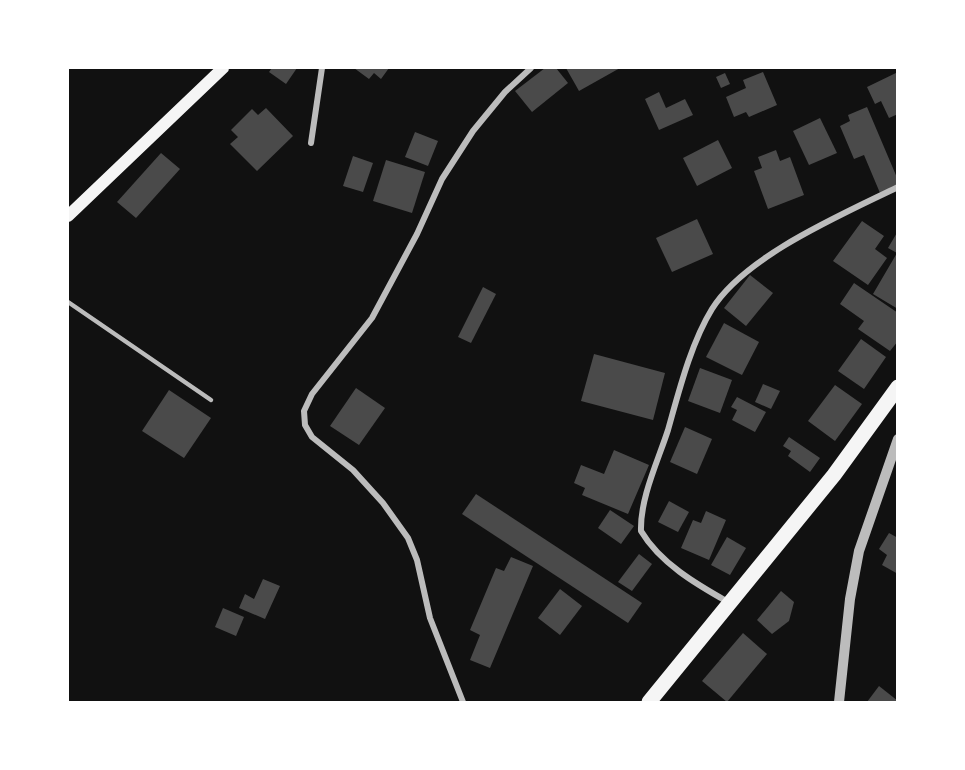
<svg xmlns="http://www.w3.org/2000/svg" width="965" height="770" font-family="'PT Sans',sans-serif">
<style>
.building{fill:#4a4a4a}
.lines{fill:none;stroke-linecap:round;stroke-linejoin:round}
.service{stroke:#bcbcbc;stroke-width:4.5}
.minor{stroke:#bcbcbc;stroke-width:6}
.tertiary{stroke:#bcbcbc;stroke-width:10}
.secondary{stroke:#f5f5f5;stroke-width:12}
.primary{stroke:#f5f5f5;stroke-width:15}
</style>
<rect width="100%" height="100%" fill="#111"/>
<g class="building">
<polygon points="272,68 297,68 286,84 269,72"/>
<polygon points="354,68 389,68 381,79 374,73 369,79"/>
<polygon points="545,68 556,68 568,83 532,112 515,91"/>
<polygon points="566,68 620,68 579,91"/>
<polygon points="763,72 777,105 749,117 746,112 734,117 726,97 746,88 743,80"/>
<polygon points="898,72 898,114 889,118 881,101 875,104 867,87"/>
<polygon points="725,73 730,84 721,88 716,77"/>
<polygon points="659,92 666,108 685,99 693,115 659,130 645,99"/>
<polygon points="867,107 898,180 898,186 880,193 864,155 854,159 840,126 850,121 848,115"/>
<polygon points="266,108 293,136 257,171 230,144 238,137 231,130 252,109 258,115"/>
<polygon points="820,118 837,153 809,165 793,131"/>
<polygon points="415,132 438,141 428,166 405,157"/>
<polygon points="718,140 732,168 697,186 683,158"/>
<polygon points="776,150 780,161 790,157 804,195 768,209 754,171 762,168 758,157"/>
<polygon points="161,153 180,169 136,218 117,202"/>
<polygon points="353,156 373,163 363,192 343,186"/>
<polygon points="386,160 425,172 412,213 373,201"/>
<polygon points="697,219 713,254 672,272 656,238"/>
<polygon points="862,221 884,236 875,249 887,258 868,285 833,261"/>
<polygon points="898,231 898,309 873,294 897,253 888,248"/>
<polygon points="750,275 773,293 746,326 724,308"/>
<polygon points="854,283 898,313 898,341 890,351 858,329 864,321 840,304"/>
<polygon points="483,287 496,294 471,343 458,337"/>
<polygon points="724,323 759,342 742,375 706,357"/>
<polygon points="861,339 886,357 864,389 838,371"/>
<polygon points="594,354 665,373 653,420 581,401"/>
<polygon points="700,368 732,380 720,413 688,401"/>
<polygon points="763,384 780,391 771,409 755,402"/>
<polygon points="835,385 862,404 835,441 808,421"/>
<polygon points="356,388 385,408 359,445 330,426"/>
<polygon points="169,390 211,418 184,458 142,431"/>
<polygon points="737,397 766,412 755,432 732,420 737,410 731,407"/>
<polygon points="685,427 712,439 697,474 670,462"/>
<polygon points="789,437 820,458 810,472 788,456 791,451 783,446"/>
<polygon points="614,450 649,465 628,514 582,495 585,488 574,483 581,465 604,474"/>
<polygon points="476,494 642,603 628,623 462,514"/>
<polygon points="669,501 689,512 678,532 658,522"/>
<polygon points="610,510 634,526 621,544 598,528"/>
<polygon points="706,511 726,520 709,560 681,548 693,520 701,523"/>
<polygon points="889,533 898,538 898,574 882,565 887,555 879,549"/>
<polygon points="727,537 746,548 730,575 711,565"/>
<polygon points="639,554 652,564 632,591 618,582"/>
<polygon points="511,557 533,566 490,668 470,660 480,635 470,630 496,568 504,571"/>
<polygon points="263,579 280,586 265,619 239,608 245,594 254,599"/>
<polygon points="560,589 582,606 560,635 538,618"/>
<polygon points="781,591 794,602 789,621 772,634 757,620"/>
<polygon points="223,608 244,617 236,636 215,627"/>
<polygon points="743,633 767,654 727,702 702,681"/>
<polygon points="879,686 898,701 898,702 867,702"/>
</g>
<g class="lines">
<polyline class="service" points="68,302 211,400"/>
<g class="minor">
<polyline points="311,143 322,68"/>
<path d="M728 602C696 584 660 563 641 531 640 498 658 461 668 430 679 391 691 343 712 309 745 256 841 215 898 187"/>
<polyline points="463,702 430,618 417,560 408,538 383,503 353,470 312,437 305,425 304,411 312,394 372,318 417,234 442,179 473,131 505,92 531,68"/>
</g>
<polyline class="tertiary" points="839,702 850,599 859,551 898,439"/>
<polyline class="secondary" points="68,216 223,68"/>
<polyline class="primary" points="649,702 834,475 898,387"/>
</g>
<rect width="965" height="770" fill="none" stroke="#ffffff" stroke-width="138"/>
</svg>
